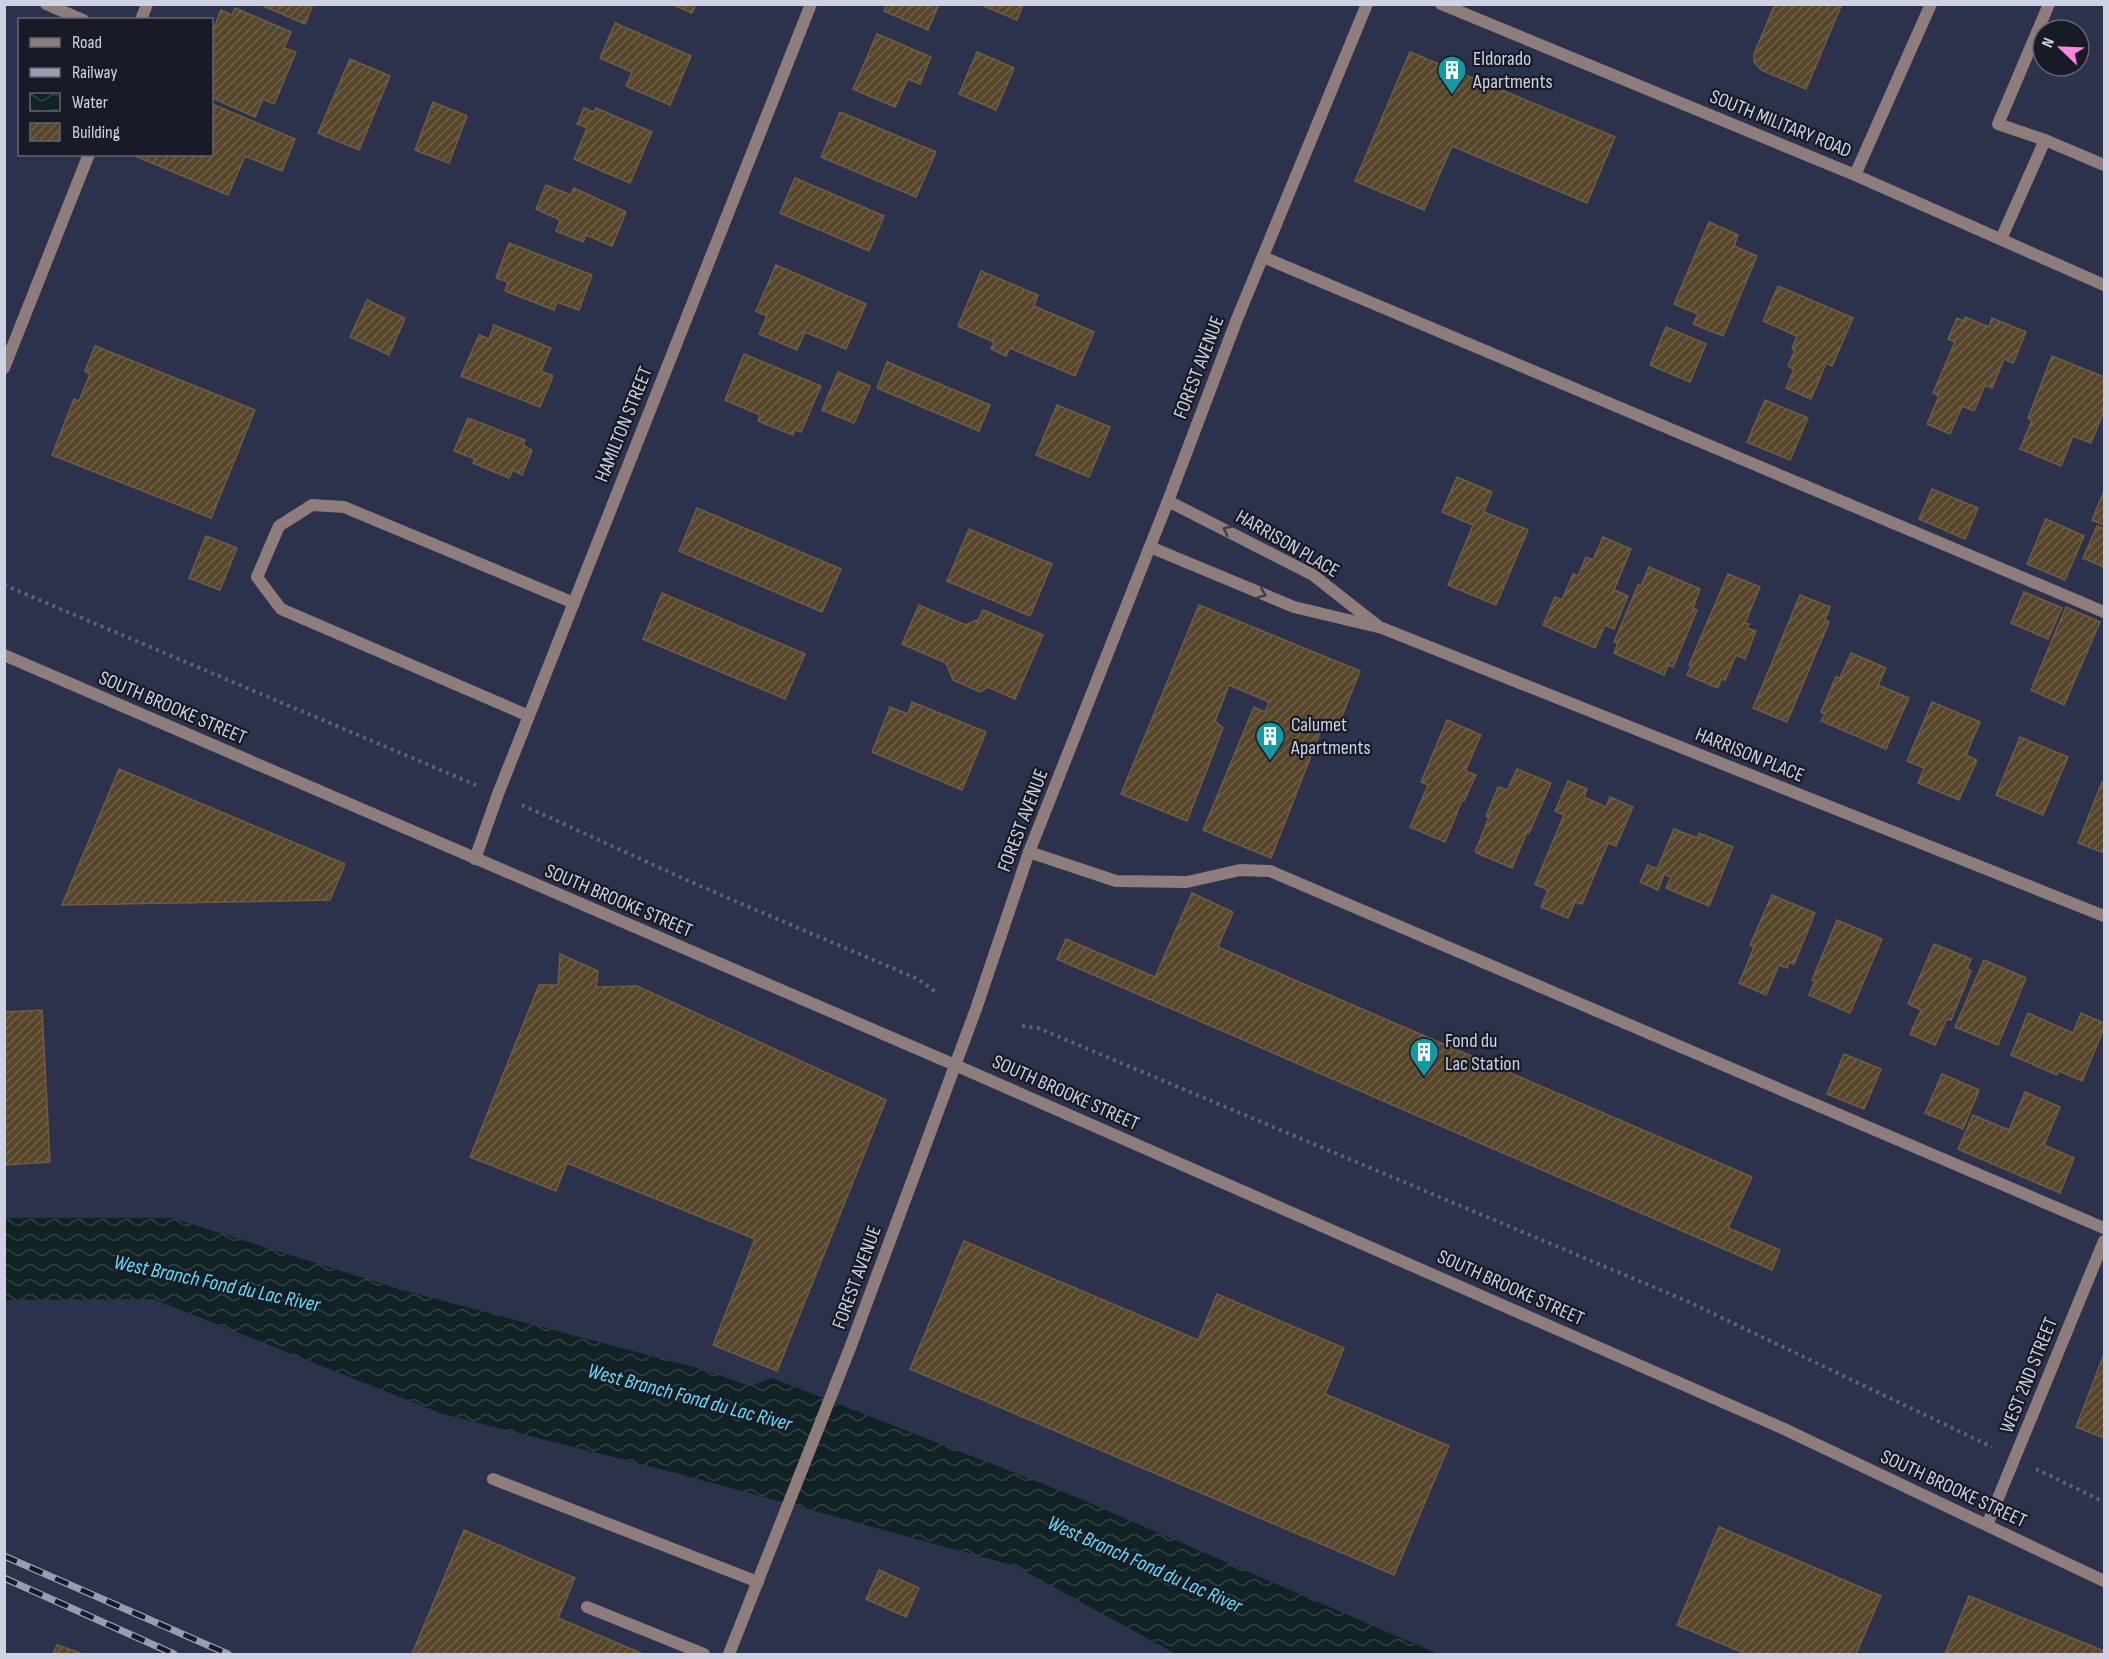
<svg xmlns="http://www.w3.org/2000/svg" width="2109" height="1659" font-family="'Sofia Sans Condensed',sans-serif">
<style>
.water{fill:url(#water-waves)}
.building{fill:url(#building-hatch);stroke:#6f5d40;stroke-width:1.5}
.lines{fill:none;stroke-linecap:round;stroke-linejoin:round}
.path{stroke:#5d627a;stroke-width:4;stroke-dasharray:3 4.5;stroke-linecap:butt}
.lane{stroke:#8e7d7b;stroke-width:12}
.street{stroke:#8e7d7b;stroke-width:12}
.rail-casing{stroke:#989db1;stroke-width:7}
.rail{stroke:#181a26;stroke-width:4.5;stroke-dasharray:14;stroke-linecap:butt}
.oneway{stroke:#413d44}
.labels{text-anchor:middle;stroke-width:4.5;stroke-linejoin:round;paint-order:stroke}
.poi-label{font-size:20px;fill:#ced2e3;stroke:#181a26;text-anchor:start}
.street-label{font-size:20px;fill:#ced2e3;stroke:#181a26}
.water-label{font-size:21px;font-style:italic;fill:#5ee1f8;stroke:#181a26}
</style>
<defs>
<pattern id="water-waves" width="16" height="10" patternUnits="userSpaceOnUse" patternTransform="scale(1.5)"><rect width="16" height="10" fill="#112225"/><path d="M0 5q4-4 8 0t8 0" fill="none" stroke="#324144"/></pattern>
<pattern id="building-hatch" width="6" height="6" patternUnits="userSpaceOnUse" patternTransform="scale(1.5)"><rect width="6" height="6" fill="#58462b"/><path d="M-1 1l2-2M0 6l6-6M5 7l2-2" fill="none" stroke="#6f604a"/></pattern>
</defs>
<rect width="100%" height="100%" fill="#2c314c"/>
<polygon class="water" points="5,1218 172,1218 402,1290 701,1369 750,1386 772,1378 1071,1495 1438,1654 1176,1654 1015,1566 676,1473 443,1414 153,1299 5,1300"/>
<g class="building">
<polygon points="259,4 313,4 305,24"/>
<polygon points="671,4 696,4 692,13"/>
<polygon points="887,4 939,4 928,30 884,11"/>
<polygon points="979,4 1023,4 1017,20"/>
<polygon points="1775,4 1842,4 1806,89 1761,70 1754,62 1754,54"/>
<polygon points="235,8 291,32 284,48 296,52 274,104 263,99 255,117 212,98 212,33 221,10 232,15"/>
<polygon points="615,23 691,56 670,105 626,86 632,72 600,58"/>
<polygon points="877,34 931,57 920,84 908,79 895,107 853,89"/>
<polygon points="977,52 1014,68 996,110 959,94"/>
<polygon points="1410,52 1615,137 1587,203 1452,146 1424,210 1355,181"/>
<polygon points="350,59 390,76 359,150 318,133"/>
<polygon points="433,102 467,116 449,163 415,150"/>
<polygon points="212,104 295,139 282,171 245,156 228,195 133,155 212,154"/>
<polygon points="584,108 594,112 596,108 652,132 630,183 574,159 587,128 577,124"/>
<polygon points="840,112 936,152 916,197 821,157"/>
<polygon points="795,178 884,216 869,251 780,213"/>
<polygon points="546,185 571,195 574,188 626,212 612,246 586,235 583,242 556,231 560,220 536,209"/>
<polygon points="1709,222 1738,235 1734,246 1757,256 1723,336 1693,324 1698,314 1674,304"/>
<polygon points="509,243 592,275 579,310 557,302 554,310 505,291 508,282 496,278"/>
<polygon points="776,265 866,304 846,349 805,332 797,350 759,334 767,316 756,311"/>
<polygon points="981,271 1038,295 1034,306 1094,332 1075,376 1010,348 1006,356 991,349 994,342 958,326"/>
<polygon points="1778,286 1853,318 1832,366 1826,363 1811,399 1786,388 1794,369 1788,366 1795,350 1792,349 1797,336 1763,321"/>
<polygon points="367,300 405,318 389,355 350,337"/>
<polygon points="1965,317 1989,327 1992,318 2026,332 2013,363 2004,359 1992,388 1985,385 1974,411 1962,406 1950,434 1927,424 1939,396 1933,393 1955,342 1948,339 1957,318 1963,321"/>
<polygon points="494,325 551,348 541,371 553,376 540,407 461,376 479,335 489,339"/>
<polygon points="1666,327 1706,344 1690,382 1650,365"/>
<polygon points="95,346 255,410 211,518 52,455 74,399 79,401 90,374 85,371"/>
<polygon points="744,354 821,386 801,432 795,430 793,435 758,421 760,415 725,400"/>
<polygon points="2052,356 2104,377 2104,410 2091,443 2073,436 2061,466 2020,449 2032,420 2028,418"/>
<polygon points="887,362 990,405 979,431 877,388"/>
<polygon points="838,372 870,386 854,423 822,410"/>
<polygon points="1765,400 1808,418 1790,460 1747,442"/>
<polygon points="1057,405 1110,427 1089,477 1036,455"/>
<polygon points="468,418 525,440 523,445 532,450 522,475 513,470 509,478 473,463 475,459 454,451"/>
<polygon points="1457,477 1492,492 1484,512 1528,530 1496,605 1448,585 1473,525 1442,512"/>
<polygon points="1932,489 1978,508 1965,539 1919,519"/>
<polygon points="2104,491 2104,525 2092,520"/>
<polygon points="697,508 841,569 822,612 679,551"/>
<polygon points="2046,519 2084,536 2065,580 2027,564"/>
<polygon points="2097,526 2104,529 2104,567 2083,558"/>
<polygon points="969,529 1052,564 1030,616 947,581"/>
<polygon points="206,536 237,548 220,590 189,578"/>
<polygon points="1603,537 1631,549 1614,590 1628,596 1614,629 1605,625 1595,648 1543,625 1555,597 1562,600 1573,574 1578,576 1586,557 1593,560"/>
<polygon points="1649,567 1700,589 1693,608 1697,610 1673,667 1668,665 1664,675 1614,653 1618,643 1614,642 1638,585 1641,586"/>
<polygon points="1728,574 1760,587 1745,623 1749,624 1747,628 1756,631 1745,659 1736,655 1725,680 1721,679 1718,688 1687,675 1691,666 1689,665"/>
<polygon points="2024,592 2062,608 2048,639 2011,623"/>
<polygon points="662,593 805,654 785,699 643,639"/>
<polygon points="1800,595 1830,607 1825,620 1829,622 1787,722 1753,708"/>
<polygon points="919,605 966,625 976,620 977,622 983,610 1043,635 1015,699 988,687 980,692 953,680 946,663 902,644"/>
<polygon points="1199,605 1360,671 1336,731 1323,725 1271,858 1203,830 1254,707 1265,712 1269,702 1229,685 1215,721 1223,728 1187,821 1121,794"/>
<polygon points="2066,607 2100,622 2064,705 2031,690"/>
<polygon points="1851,653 1886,668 1878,685 1909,698 1886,749 1821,721 1825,714 1821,712 1836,677 1840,678"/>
<polygon points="912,702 986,732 962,790 872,752 890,707 908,714"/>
<polygon points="1932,702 1980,722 1966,755 1977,760 1959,800 1918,783 1924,768 1907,761"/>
<polygon points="1447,720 1481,735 1465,771 1476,775 1464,801 1462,800 1445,842 1410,827 1428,785 1421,782"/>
<polygon points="2020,737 2068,757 2043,815 1996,795"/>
<polygon points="119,769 345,864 330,900 62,905"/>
<polygon points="1517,769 1551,783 1529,833 1527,832 1512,868 1475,852 1489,817 1486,816 1498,787 1507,790"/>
<polygon points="1568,781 1587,789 1584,797 1606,807 1610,797 1633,807 1616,846 1608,843 1582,904 1575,902 1568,918 1541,907 1548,890 1535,884 1564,815 1555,811"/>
<polygon points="2102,782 2104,783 2104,853 2078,843"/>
<polygon points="1674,829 1697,838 1699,833 1733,847 1709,906 1666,888 1671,877 1664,874 1658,890 1640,882 1648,865 1657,869"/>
<polygon points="1192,893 1233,912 1218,947 1752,1177 1728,1228 1780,1250 1772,1270 1057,959 1066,939 1155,977"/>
<polygon points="1772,895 1815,913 1794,964 1789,962 1787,968 1779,965 1766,995 1739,983 1754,947 1750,945"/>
<polygon points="1837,920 1882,939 1850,1013 1809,995 1815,981 1812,980"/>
<polygon points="1934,944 1971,959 1967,969 1971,971 1951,1020 1947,1019 1935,1045 1910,1034 1921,1010 1908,1004"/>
<polygon points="560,954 598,971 596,987 637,986 886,1100 777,1371 713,1345 755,1239 567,1163 556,1191 470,1157 539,985 558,985"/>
<polygon points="1984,960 2026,978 1998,1045 1955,1027"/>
<polygon points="42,1010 50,1162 4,1165 4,1012"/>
<polygon points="2028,1013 2073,1033 2081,1013 2104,1023 2104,1028 2082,1081 2059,1071 2057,1075 2011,1055"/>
<polygon points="1844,1054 1881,1069 1864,1109 1827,1094"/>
<polygon points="1942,1074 1979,1090 1963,1129 1925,1113"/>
<polygon points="2025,1092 2060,1107 2044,1145 2074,1158 2060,1193 1958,1149 1973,1115 2009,1130"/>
<polygon points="964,1241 1198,1340 1217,1294 1344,1348 1325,1394 1449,1446 1394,1575 910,1369"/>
<polygon points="2104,1354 2104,1438 2076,1427"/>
<polygon points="1719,1527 1881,1596 1856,1654 1746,1654 1677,1625"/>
<polygon points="464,1530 575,1578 558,1618 643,1654 412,1654"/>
<polygon points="879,1570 919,1588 906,1617 866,1599"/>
<polygon points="1969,1596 2104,1651 2104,1654 1945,1654"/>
<polygon points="57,1645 83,1654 53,1654"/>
</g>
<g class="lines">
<g class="path">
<polyline points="4,585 476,785"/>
<polyline points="522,805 700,886 918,979 937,993"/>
<polyline points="1022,1026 1038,1028 1689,1302 1992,1447"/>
<polyline points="2036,1469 2104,1502"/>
</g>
<g class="lane">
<polyline points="2045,140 2104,165"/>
<polyline points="2001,239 2045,140 1998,124 2049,4"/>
<polyline points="1263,257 2104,612"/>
<polyline points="529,716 281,609 257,577 279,526 312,505 344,507 574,603"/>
<polyline points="1029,852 1116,881 1187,882 1240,870 1270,871 2104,1228"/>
<polyline points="493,1479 758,1582"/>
<polyline points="587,1607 704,1654"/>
</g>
<g class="street">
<polyline points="46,4 83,20"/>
<polyline points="1441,4 1855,175 2104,285"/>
<polyline points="141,20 147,4"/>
<polyline points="1855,175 1931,4"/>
<polyline points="4,368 89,154"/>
<polyline points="1168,501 1313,575 1378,626"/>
<polyline points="1150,547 1294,607 1382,628 2104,916"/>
<polyline points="4,655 955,1065 1782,1428 2104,1581"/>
<polyline points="475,859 498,794 811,4"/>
<polyline points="1987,1525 2104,1241"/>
<polyline points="729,1654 850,1348 976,1009 1029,852 1168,501 1237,319 1367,4"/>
</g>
<g class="rail-casing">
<g id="rail">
<polyline points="4,1556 228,1654"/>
<polyline points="4,1578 174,1654"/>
</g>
</g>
<use href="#rail" class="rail"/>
</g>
<defs><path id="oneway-chevron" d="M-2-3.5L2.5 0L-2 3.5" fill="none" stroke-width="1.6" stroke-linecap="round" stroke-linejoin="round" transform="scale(1.5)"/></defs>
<g class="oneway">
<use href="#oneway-chevron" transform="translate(1227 530) rotate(-153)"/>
<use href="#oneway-chevron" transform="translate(1262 594) rotate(22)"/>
</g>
<defs>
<g id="building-pin" transform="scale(1.5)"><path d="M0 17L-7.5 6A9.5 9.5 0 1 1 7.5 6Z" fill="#0f9aa8" stroke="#181a26"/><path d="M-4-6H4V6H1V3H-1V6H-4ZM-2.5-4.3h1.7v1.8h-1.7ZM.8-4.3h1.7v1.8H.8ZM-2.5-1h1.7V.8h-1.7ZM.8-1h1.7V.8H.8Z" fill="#fff"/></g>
</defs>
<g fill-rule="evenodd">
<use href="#building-pin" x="1452" y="70"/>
<use href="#building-pin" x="1270" y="736"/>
<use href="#building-pin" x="1424" y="1052"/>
</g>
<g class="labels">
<g class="poi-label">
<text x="1473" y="65">Eldorado<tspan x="1473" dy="23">Apartments</tspan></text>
<text x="1291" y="731">Calumet<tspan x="1291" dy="23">Apartments</tspan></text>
<text x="1445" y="1047">Fond du<tspan x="1445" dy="23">Lac Station</tspan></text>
</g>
<g class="street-label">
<text transform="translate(1781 123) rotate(22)" y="7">SOUTH MILITARY ROAD</text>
<text transform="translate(1198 367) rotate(-69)" y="7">FOREST AVENUE</text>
<text transform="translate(623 424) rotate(-68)" y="7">HAMILTON STREET</text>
<text transform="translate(1288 543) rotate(30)" y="7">HARRISON PLACE</text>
<text transform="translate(173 707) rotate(23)" y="7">SOUTH BROOKE STREET</text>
<text transform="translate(1750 754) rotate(22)" y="7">HARRISON PLACE</text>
<text transform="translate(1022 820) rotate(-69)" y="7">FOREST AVENUE</text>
<text transform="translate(619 900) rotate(23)" y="7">SOUTH BROOKE STREET</text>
<text transform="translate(1066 1092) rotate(24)" y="7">SOUTH BROOKE STREET</text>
<text transform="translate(856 1277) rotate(-70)" y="7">FOREST AVENUE</text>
<text transform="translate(1511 1287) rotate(24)" y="7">SOUTH BROOKE STREET</text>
<text transform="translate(2028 1375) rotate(-68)" y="7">WEST 2ND STREET</text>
<text transform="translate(1954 1488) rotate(25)" y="7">SOUTH BROOKE STREET</text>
</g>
<g class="water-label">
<text transform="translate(217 1283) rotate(12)" y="7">West Branch Fond du Lac River</text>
<text transform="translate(690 1397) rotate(15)" y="7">West Branch Fond du Lac River</text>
<text transform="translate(1145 1564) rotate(24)" y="7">West Branch Fond du Lac River</text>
</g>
</g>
<rect width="2109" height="1659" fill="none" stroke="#ced2e3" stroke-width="12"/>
<rect x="18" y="18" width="195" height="138" fill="#181a26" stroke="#616472" stroke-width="1.5"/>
<rect x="30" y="38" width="30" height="9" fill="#8e7d7b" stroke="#616472" stroke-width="1.5"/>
<text x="72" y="48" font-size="18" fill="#ced2e3">Road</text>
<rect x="30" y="68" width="30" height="9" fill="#989db1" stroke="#616472" stroke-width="1.5"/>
<text x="72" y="78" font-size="18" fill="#ced2e3">Railway</text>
<rect x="30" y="93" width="30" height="18" fill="url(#water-waves)" stroke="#616472" stroke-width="1.5"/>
<text x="72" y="108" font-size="18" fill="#ced2e3">Water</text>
<rect x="30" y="123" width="30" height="18" fill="url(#building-hatch)" stroke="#616472" stroke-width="1.5"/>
<text x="72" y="138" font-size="18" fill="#ced2e3">Building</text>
<g transform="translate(2061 48) rotate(293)"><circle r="28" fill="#181a26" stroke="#616472" stroke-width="1.5"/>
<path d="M0-4.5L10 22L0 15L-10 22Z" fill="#fd86e1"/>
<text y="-9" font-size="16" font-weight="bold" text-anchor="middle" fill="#ced2e3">N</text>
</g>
</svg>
